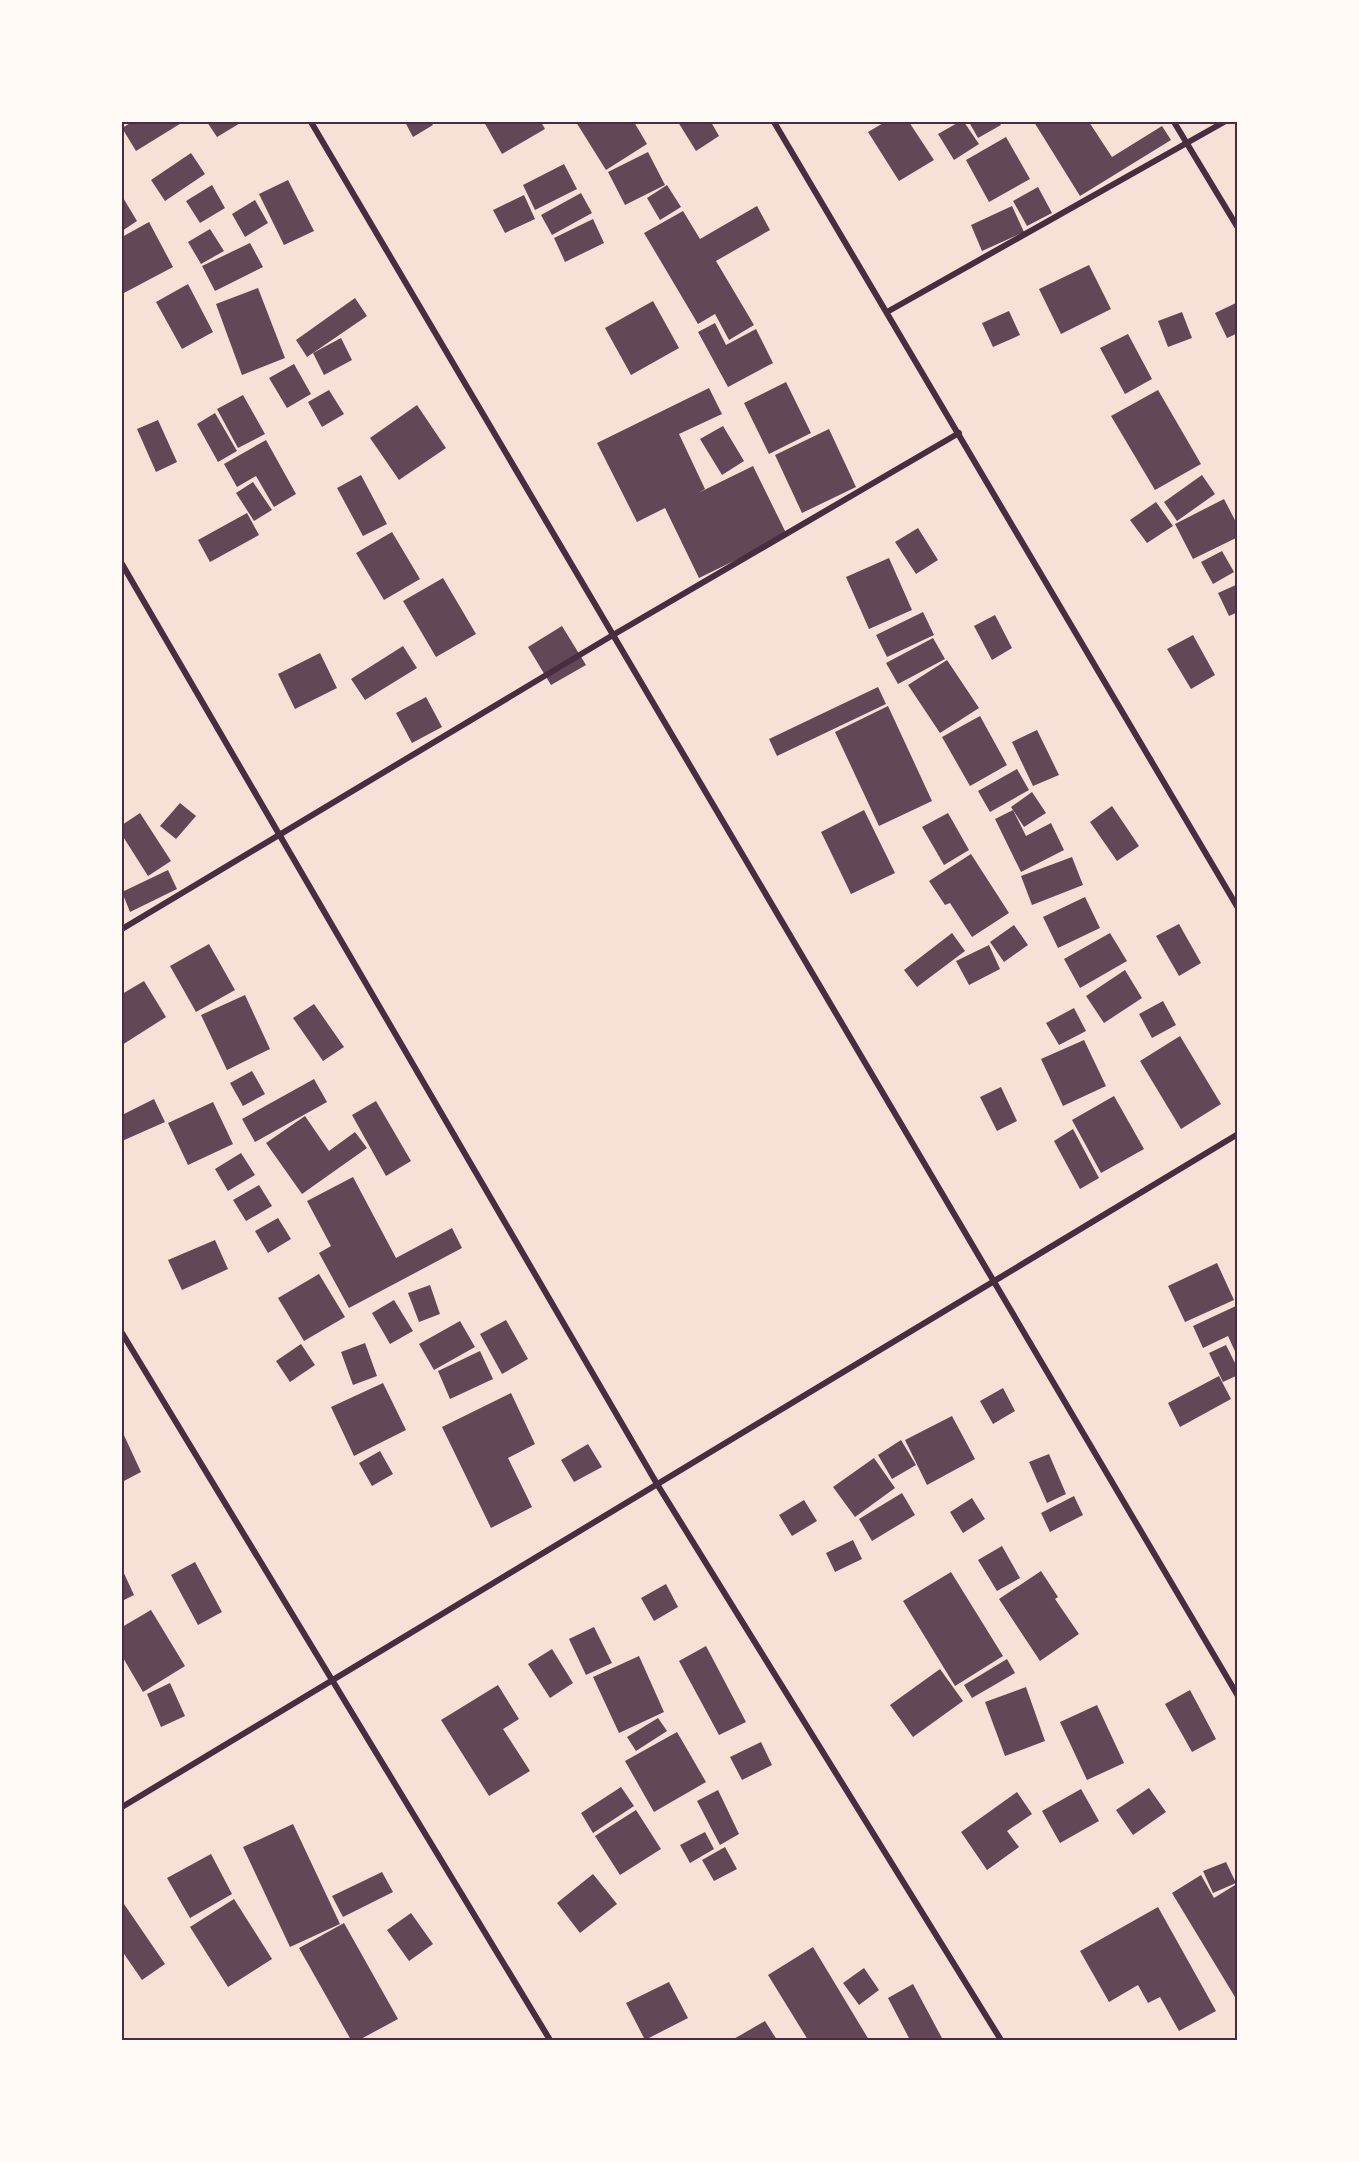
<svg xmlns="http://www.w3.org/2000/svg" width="1359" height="2162" font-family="'Titillium Web',sans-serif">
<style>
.building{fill:#644757}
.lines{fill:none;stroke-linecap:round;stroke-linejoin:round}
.minor{stroke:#4a2c40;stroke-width:6}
.neatline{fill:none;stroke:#4a2c40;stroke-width:2}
</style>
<rect width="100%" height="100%" fill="#f7e1d7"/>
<g class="building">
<polygon points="132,122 183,122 136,151 122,128"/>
<polygon points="207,122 242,122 217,137"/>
<polygon points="405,122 431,122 433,125 413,137"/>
<polygon points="484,122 541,122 545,129 502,154"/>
<polygon points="576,122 634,122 647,144 606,170"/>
<polygon points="678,122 711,122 719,136 696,151"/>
<polygon points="885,122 909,122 934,160 899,181 868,132"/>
<polygon points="959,122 964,122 979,144 954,160 938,134"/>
<polygon points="969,122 999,122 1001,125 978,138"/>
<polygon points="1034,122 1089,122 1112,157 1162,126 1171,140 1080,196"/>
<polygon points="1006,137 1030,179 989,202 966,160"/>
<polygon points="648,152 665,185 625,205 608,172"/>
<polygon points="191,153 205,174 165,201 151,180"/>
<polygon points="564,164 577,189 535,210 523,185"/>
<polygon points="288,180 314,231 284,245 259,194"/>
<polygon points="212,185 225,208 200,223 186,201"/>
<polygon points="667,185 681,207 660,220 647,198"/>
<polygon points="1038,187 1052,213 1027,226 1013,201"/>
<polygon points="581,193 592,213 552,235 541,215"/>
<polygon points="524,195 535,219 505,233 493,210"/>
<polygon points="122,196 137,221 122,231"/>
<polygon points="255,200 268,223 245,237 232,214"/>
<polygon points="757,206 770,230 716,261 754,325 729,340 715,314 698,324 644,233 683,211 700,239"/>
<polygon points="1012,206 1024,232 982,251 971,225"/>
<polygon points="593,219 604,243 565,262 554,238"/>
<polygon points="149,222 173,267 122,294 122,237"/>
<polygon points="210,229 224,251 201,264 188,242"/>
<polygon points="250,243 263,267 215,291 202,266"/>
<polygon points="1089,265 1111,309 1061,334 1039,289"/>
<polygon points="188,284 213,332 182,349 156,302"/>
<polygon points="258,288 285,358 242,375 216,304"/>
<polygon points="355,298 367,316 307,357 296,340"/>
<polygon points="653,301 679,348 631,375 605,328"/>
<polygon points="1238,302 1238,333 1227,338 1215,313"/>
<polygon points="1009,311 1020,335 993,347 982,323"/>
<polygon points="1182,312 1192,338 1168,347 1158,321"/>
<polygon points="715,323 726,345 756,329 773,363 728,387 698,332"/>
<polygon points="1128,334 1152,379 1125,394 1100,348"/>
<polygon points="341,338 352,360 324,375 313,353"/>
<polygon points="294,364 311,394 287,408 269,378"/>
<polygon points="786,382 811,433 769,454 744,403"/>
<polygon points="709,388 722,414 679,434 705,489 698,493 753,466 787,535 699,578 665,508 637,522 597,443"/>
<polygon points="329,390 344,414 322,427 308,402"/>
<polygon points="1158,390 1201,464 1155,490 1111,416"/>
<polygon points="243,395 265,434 238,448 217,409"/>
<polygon points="417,405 446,448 399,480 370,438"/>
<polygon points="215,413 237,451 218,462 197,424"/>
<polygon points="158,420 177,462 156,472 137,429"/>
<polygon points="723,426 744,461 722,475 700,439"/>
<polygon points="829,429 856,487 802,513 775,455"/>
<polygon points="266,440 296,494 274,507 256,476 237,487 224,464"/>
<polygon points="361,475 387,524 363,536 337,488"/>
<polygon points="1202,475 1215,494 1177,521 1164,502"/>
<polygon points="253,482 272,510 254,521 236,493"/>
<polygon points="1224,499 1238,526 1238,537 1193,559 1175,524"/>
<polygon points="1156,502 1173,526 1147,543 1130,520"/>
<polygon points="247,513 259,535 210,562 198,540"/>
<polygon points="918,528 938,560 916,574 895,542"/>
<polygon points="392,532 420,579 384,600 356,553"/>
<polygon points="1222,551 1234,572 1213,584 1201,562"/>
<polygon points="889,558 912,610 869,629 846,577"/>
<polygon points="443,578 476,634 436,657 403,601"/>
<polygon points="1238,584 1238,612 1229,616 1218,593"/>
<polygon points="923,612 934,635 887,657 876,635"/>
<polygon points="995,615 1012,648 992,660 974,626"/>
<polygon points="562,626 586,665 551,685 528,647"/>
<polygon points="1193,635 1215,675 1191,689 1167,649"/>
<polygon points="933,638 945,659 898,684 886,663"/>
<polygon points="403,646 417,668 365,700 351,679"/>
<polygon points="320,653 337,688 295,709 278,674"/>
<polygon points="947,660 979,708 940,733 908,685"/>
<polygon points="878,687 886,704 777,756 769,739"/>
<polygon points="426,697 442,727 412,743 396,713"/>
<polygon points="888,706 932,801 879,826 835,732"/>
<polygon points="980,716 1007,765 970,786 942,737"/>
<polygon points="1037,730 1059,775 1033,786 1012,742"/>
<polygon points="1017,769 1029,790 990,812 978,791"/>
<polygon points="1032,792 1046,813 1024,827 1011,807"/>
<polygon points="180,803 196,816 176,839 160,826"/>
<polygon points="1112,806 1139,846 1117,861 1090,822"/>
<polygon points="864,810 895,873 851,894 821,832"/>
<polygon points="1013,810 1026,836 1051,823 1064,850 1021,872 995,819"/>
<polygon points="140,813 171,861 148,876 122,835 122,825"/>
<polygon points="948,813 969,850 944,865 922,827"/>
<polygon points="971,854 1009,913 972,937 950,903 945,905 929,881"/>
<polygon points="1072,857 1083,885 1032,905 1021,876"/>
<polygon points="168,870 177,889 130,912 122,892"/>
<polygon points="1085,897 1100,928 1058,948 1043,917"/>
<polygon points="1179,924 1201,963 1179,976 1156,936"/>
<polygon points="1014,925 1028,945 1004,962 990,942"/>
<polygon points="952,933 965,951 917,987 904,970"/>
<polygon points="1110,933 1127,961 1080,988 1064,959"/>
<polygon points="209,944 235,990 196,1012 170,966"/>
<polygon points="989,945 1000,969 969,985 956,961"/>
<polygon points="1125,970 1142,998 1104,1023 1086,996"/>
<polygon points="144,981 166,1017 122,1045 122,994"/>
<polygon points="245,995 270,1049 227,1070 201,1015"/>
<polygon points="1163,1001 1176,1025 1152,1038 1139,1014"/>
<polygon points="314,1004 344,1047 323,1061 293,1018"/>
<polygon points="1074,1008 1086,1031 1059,1045 1046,1023"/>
<polygon points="1180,1036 1221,1104 1181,1129 1140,1061"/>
<polygon points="1084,1040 1106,1086 1063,1106 1041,1059"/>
<polygon points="252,1071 265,1094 243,1106 230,1083"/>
<polygon points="314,1079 327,1102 255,1142 242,1119"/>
<polygon points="1001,1087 1017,1121 997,1131 980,1097"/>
<polygon points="1114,1096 1144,1149 1101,1173 1072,1120"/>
<polygon points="154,1099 165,1122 122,1141 122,1115"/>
<polygon points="376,1101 411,1161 386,1176 352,1115"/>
<polygon points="213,1102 233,1144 188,1165 168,1123"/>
<polygon points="305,1116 329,1151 355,1132 367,1148 302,1194 266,1143"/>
<polygon points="1073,1129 1099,1178 1080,1189 1054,1141"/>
<polygon points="241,1153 255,1175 228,1191 215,1169"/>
<polygon points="353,1177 396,1258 452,1228 462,1248 349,1308 319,1253 331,1246 307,1201"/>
<polygon points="259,1185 272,1206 246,1221 233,1200"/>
<polygon points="278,1218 291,1239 268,1253 255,1231"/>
<polygon points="215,1240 228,1269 182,1290 168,1260"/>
<polygon points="1217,1263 1234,1300 1185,1322 1168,1286"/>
<polygon points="319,1274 345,1317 304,1341 278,1298"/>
<polygon points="430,1285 440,1314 419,1322 408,1293"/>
<polygon points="394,1300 413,1331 390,1344 372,1313"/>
<polygon points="1238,1305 1238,1358 1228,1336 1203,1348 1193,1326"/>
<polygon points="506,1320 528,1359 502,1374 480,1334"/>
<polygon points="460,1321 475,1347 434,1370 419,1344"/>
<polygon points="365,1343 377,1376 353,1385 341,1352"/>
<polygon points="301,1344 315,1365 290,1382 276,1361"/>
<polygon points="1226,1345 1238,1369 1238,1375 1223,1382 1209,1353"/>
<polygon points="480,1351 493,1379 450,1399 438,1371"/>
<polygon points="1219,1376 1231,1399 1180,1427 1168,1403"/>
<polygon points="383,1383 406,1430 354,1456 331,1407"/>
<polygon points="1003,1388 1015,1411 993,1424 980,1401"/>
<polygon points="511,1393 535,1444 508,1458 532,1507 491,1528 442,1427"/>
<polygon points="952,1416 975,1459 927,1485 905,1440"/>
<polygon points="122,1431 141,1472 122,1482"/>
<polygon points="901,1440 916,1465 892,1479 878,1455"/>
<polygon points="588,1444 602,1467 574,1482 561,1460"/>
<polygon points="380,1451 393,1474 372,1486 359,1463"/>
<polygon points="1049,1454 1066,1494 1047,1503 1029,1462"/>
<polygon points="874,1458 895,1488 855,1517 833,1487"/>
<polygon points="902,1493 915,1515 872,1541 859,1519"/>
<polygon points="1074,1496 1083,1515 1050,1532 1041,1513"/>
<polygon points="972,1498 985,1519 963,1533 950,1512"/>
<polygon points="804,1500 817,1521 792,1536 779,1515"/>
<polygon points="853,1540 862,1559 835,1572 826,1553"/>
<polygon points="1002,1546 1020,1578 997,1591 978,1560"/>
<polygon points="195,1562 222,1612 198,1625 171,1575"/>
<polygon points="122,1569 134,1595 122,1601"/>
<polygon points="1041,1571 1058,1597 1055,1599 1079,1634 1040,1661 999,1599"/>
<polygon points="951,1572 1003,1656 955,1686 903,1601"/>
<polygon points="666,1584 678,1607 654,1621 641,1598"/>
<polygon points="151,1610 185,1666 143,1692 122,1656 122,1627"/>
<polygon points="594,1627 612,1663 586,1675 569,1639"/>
<polygon points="706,1646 746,1722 719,1735 679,1661"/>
<polygon points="552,1649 573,1683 550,1698 528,1664"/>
<polygon points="639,1656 664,1712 619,1733 593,1677"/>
<polygon points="1007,1659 1015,1673 972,1698 964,1685"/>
<polygon points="940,1669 963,1701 913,1737 890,1705"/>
<polygon points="170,1683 185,1716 161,1727 147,1694"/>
<polygon points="498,1685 519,1719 503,1729 530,1771 489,1796 441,1720"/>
<polygon points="1026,1687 1045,1741 1005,1756 985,1702"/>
<polygon points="1190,1690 1216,1739 1192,1752 1165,1704"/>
<polygon points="1097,1705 1124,1763 1087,1780 1060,1722"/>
<polygon points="658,1718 667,1731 636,1751 627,1737"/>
<polygon points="677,1732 706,1782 654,1812 625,1761"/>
<polygon points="761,1742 772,1765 742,1780 730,1757"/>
<polygon points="621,1787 634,1806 593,1833 581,1813"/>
<polygon points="1149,1788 1166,1812 1133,1835 1116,1810"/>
<polygon points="1081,1789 1099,1821 1060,1843 1042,1811"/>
<polygon points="718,1790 739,1834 720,1845 697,1801"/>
<polygon points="1017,1792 1032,1814 1007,1831 1019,1847 987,1870 961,1832"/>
<polygon points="636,1810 661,1849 620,1875 595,1836"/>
<polygon points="293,1824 340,1924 290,1947 243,1847"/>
<polygon points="705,1832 714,1849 690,1863 680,1845"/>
<polygon points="725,1847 737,1869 714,1881 702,1860"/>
<polygon points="211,1854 232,1894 190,1918 167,1878"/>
<polygon points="1226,1862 1236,1883 1213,1893 1203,1871"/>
<polygon points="382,1872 393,1892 343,1917 332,1896"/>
<polygon points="593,1874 617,1904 580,1933 557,1903"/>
<polygon points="1201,1875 1214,1898 1235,1885 1238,1890 1238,2002 1172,1893"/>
<polygon points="234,1899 272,1959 228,1987 190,1927"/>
<polygon points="124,1904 165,1964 142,1980 122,1951"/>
<polygon points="1158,1907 1216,2011 1179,2031 1160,1997 1148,2003 1138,1985 1109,2002 1080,1951"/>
<polygon points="411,1913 433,1944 409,1961 387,1930"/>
<polygon points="344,1923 398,2019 359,2040 351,2040 299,1948"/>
<polygon points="813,1947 869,2040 808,2040 768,1975"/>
<polygon points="864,1968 879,1990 859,2005 843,1983"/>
<polygon points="669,1982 688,2018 645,2040 626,2003"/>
<polygon points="913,1984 943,2040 910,2040 888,1998"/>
<polygon points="765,2021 777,2040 732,2040"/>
</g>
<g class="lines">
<g class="minor">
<polyline points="311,122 1238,1696"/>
<polyline points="774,122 1238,908"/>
<polyline points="1174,122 1238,228"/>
<polyline points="887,312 1224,122"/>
<polyline points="122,564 657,1484 1001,2040"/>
<polyline points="122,929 613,635 959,433"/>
<polyline points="122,1333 550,2040"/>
<polyline points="122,1807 1238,1134"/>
</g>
</g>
<rect width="1359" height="2162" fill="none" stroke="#fffaf5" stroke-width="246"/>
<rect x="123" y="123" width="1113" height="1916" class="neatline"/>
</svg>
